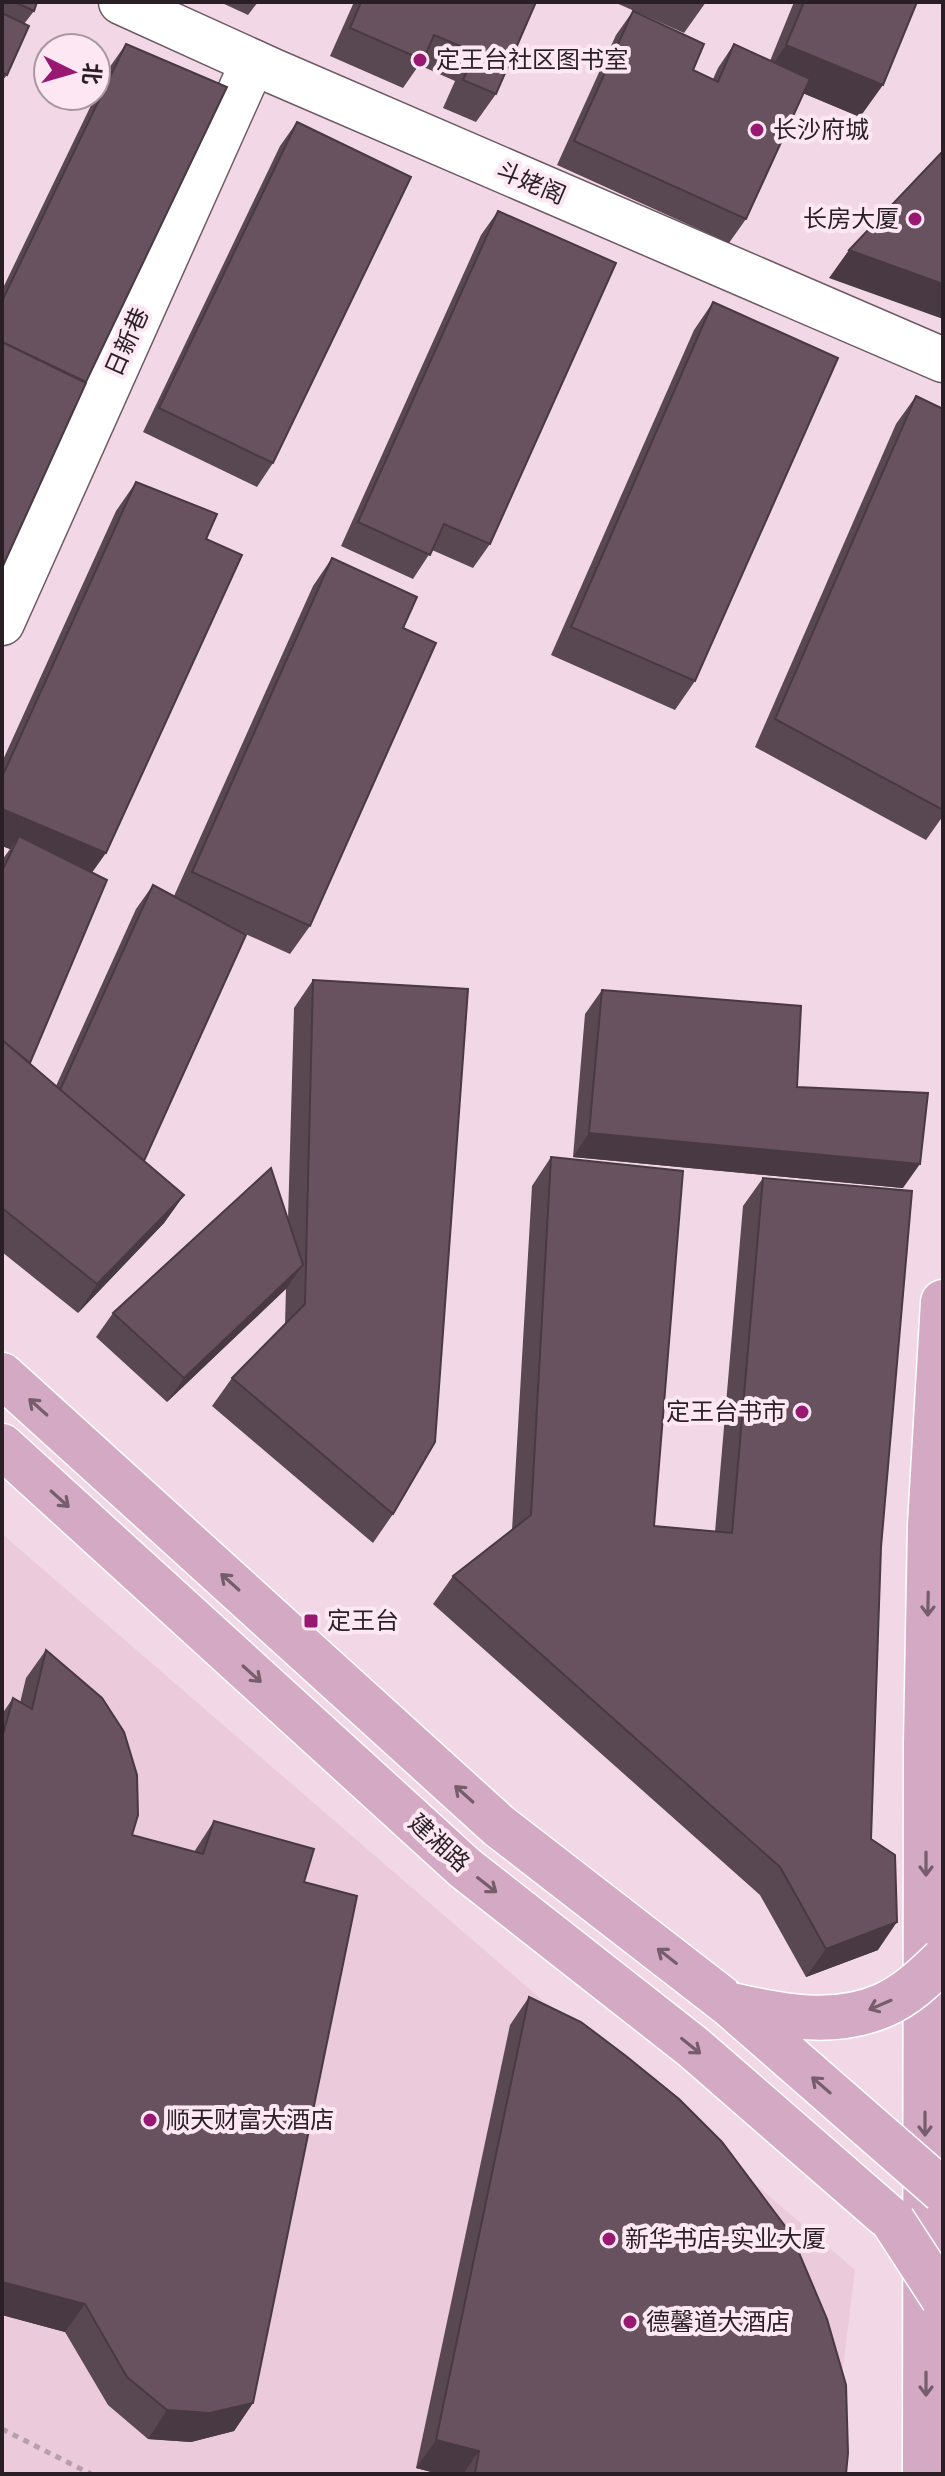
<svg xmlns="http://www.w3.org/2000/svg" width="945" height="2476" font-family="Spectral,'Noto Sans SC',serif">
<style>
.built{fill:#eacadb}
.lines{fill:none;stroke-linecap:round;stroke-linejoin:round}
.minor-casing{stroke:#6f5965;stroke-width:47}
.major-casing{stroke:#fff;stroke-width:47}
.path{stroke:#b49faa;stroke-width:5;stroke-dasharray:6 6;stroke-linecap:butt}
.minor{stroke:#fff;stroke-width:44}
.major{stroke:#d4a9c3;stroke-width:44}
.major-bridge-casing{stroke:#fff;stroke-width:47;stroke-linecap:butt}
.major-bridge{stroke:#d4a9c3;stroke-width:44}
.wall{fill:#594752}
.shaded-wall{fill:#493942}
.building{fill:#68525f;stroke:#493942;stroke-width:2}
.oneway{stroke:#765d6c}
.poi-dot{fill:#971972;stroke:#fce7f2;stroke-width:3}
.labels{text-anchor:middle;stroke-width:8;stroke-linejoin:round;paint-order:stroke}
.poi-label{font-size:24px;fill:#291f25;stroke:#fce7f2;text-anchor:start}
.street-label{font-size:24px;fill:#291f25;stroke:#fce7f2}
</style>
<rect width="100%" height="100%" fill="#f2d8e6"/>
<polygon class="built" points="2,1534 855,2270 830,2474 2,2474"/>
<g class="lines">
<g class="minor-casing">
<g id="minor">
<polyline points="121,2 273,71 943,360"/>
<polyline points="2,623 253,62"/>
</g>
</g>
<g class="major-casing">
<g id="major">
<polyline points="2,1375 499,1826 729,2004"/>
<polyline points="2,1446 465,1868 693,2047 893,2221"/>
<polyline points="925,2474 926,1743 930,1525 943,1302"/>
</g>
</g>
<polyline class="path" points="2,2429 91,2474"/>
<use href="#minor" class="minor"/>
<use href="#major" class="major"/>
<g class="major-bridge-casing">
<g id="major-bridge">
<polyline points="729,2004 943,2191"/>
<path d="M731 2005C781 2016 835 2027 884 2005 907 1995 925 1977 943 1960"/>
<polyline points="893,2221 943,2298"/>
</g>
</g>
<use href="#major-bridge" class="major-bridge"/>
</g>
<g class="wall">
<polygon points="2,2 37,2 34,11 24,24 7,75 2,81"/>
<polygon points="220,2 258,2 248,15"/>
<polygon points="354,2 536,2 496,94 476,122 443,108 455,81 419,65 403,88 330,56"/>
<polygon points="614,2 706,2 684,33"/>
<polygon points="794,2 917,2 860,117 803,93 746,219 729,243 557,165 616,35 633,11 693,70 713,79 718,68 734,44 770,61"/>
<polygon points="126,44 86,382 2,568 2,290 109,68"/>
<polygon points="297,122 273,463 257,487 143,432 280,146"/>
<polygon points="498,211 490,544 473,568 432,550 413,579 341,546 481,235"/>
<polygon points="713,302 695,681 675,710 551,655 694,330"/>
<polygon points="916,396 943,409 943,816 926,840 755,747 896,424"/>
<polygon points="136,482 206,539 92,873 30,1063 56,1086 136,909 153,885 174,896 313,586 332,558 403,628 310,926 290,954 232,928 144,1161 184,1195 164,1223 78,1313 2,1252 2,860 10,849 2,846 2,762 116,511"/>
<polygon points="313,980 393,1514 373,1543 212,1406 232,1378 285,1324 286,1288 167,1402 96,1337 113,1313 288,1220 294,1008"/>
<polygon points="602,990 797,1087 903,1188 573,1157 585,1014"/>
<polygon points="551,1157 654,1526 715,1532 743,1206 763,1178 881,1547 871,1839 878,1950 806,1977 760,1895 433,1604 453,1576 512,1530 532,1186"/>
<polygon points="46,1650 132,1835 194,1852 214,1821 304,1882 253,2403 234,2431 191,2442 148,2439 108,2405 65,2332 2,2315 2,1714 13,1698 20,1703 26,1678"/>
<polygon points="529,1997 846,2474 439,2474 416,2468 510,2025"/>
</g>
<g class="shaded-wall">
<polygon points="786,45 883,85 860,117 764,77"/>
<polygon points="849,250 943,284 943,319 829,278"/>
<polygon points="2,809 106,853 86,881 19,836 10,849 2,846"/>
<polygon points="589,1133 920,1164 903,1188 573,1157"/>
<polygon points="184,1195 164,1223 78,1313 97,1284"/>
<polygon points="303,1265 286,1289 167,1402 184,1378"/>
<polygon points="897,1922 878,1950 806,1977 826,1949"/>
<polygon points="2,2282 85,2304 65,2332 2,2315"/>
<polygon points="253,2403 234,2431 191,2442 148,2439 167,2410"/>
<polygon points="436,2440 479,2451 463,2474 439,2474 416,2468"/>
</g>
<g class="building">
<polygon points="15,2 37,2 34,11"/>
<polygon points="361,2 536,2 496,94 463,80 475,52 434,35 423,60 350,28"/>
<polygon points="804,2 917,2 883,85 786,45"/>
<polygon points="633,11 704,44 693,70 718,82 734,44 810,79 746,219 574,141"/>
<polygon points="2,13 29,26 7,75 2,72"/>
<polygon points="126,44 227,87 86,382 2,342 2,301"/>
<polygon points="297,122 411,177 273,463 159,408"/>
<polygon points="943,151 943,284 849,250"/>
<polygon points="498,211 616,263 490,544 444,524 430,555 358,522"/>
<polygon points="713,302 838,358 695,681 571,627"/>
<polygon points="2,342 86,383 2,568"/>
<polygon points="916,396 943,409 943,810 775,719"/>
<polygon points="136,482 217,514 206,539 242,555 106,853 2,809 2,777"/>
<polygon points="332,558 417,597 403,628 436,643 310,926 192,872"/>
<polygon points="19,836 107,880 30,1063 2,1040 2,871"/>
<polygon points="153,885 246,935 144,1161 60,1090"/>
<polygon points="313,980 468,989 435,1442 393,1514 232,1378 305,1304"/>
<polygon points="602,990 801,1006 797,1087 928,1093 920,1164 589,1133"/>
<polygon points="2,1040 184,1195 97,1284 2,1208"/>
<polygon points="551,1157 683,1171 654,1526 732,1533 763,1178 912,1191 881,1547 871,1839 895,1855 897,1922 826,1949 780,1867 453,1576 531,1515"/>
<polygon points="271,1168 303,1265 184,1378 113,1313"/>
<polygon points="46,1650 102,1698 124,1732 137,1775 138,1815 132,1835 203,1854 214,1821 314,1849 304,1882 357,1896 253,2403 210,2413 167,2410 127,2377 85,2304 2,2282 2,1738 13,1698 32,1709"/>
<polygon points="529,1997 581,2022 626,2056 679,2099 722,2142 791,2234 827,2319 846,2385 848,2453 846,2474 475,2474 479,2451 436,2440"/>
</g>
<defs><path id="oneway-shaft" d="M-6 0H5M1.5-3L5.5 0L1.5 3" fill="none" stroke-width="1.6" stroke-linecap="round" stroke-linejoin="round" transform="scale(2)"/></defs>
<g class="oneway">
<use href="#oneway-shaft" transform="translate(38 1407) rotate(-138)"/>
<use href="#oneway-shaft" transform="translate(60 1499) rotate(42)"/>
<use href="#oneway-shaft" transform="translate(230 1582) rotate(-138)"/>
<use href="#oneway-shaft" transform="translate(928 1604) rotate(91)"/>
<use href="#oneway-shaft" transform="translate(252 1674) rotate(42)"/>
<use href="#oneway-shaft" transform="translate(464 1794) rotate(-138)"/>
<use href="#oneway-shaft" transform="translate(926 1864) rotate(90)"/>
<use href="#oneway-shaft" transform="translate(487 1885) rotate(38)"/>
<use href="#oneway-shaft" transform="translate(667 1956) rotate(-142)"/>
<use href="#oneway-shaft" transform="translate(880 2005) rotate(157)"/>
<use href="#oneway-shaft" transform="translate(691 2046) rotate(39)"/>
<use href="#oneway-shaft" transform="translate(821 2085) rotate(-139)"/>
<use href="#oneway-shaft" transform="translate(925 2124) rotate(90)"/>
<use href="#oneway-shaft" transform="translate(926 2384) rotate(90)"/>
</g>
<g class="poi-dot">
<circle cx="420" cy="60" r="8"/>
<circle cx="757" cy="130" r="8"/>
<circle cx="915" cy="219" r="8"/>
<circle cx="802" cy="1412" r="8"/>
<rect x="303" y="1613" width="16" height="16" rx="4"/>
<circle cx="150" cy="2120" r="8"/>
<circle cx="609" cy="2239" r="8"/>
<circle cx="630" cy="2322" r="8"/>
</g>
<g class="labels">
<g class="poi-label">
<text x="436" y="68">定王台社区图书室</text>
<text x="773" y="138">长沙府城</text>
<text x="899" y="227" text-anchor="end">长房大厦</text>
<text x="786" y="1420" text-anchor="end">定王台书市</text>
<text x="327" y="1629">定王台</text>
<text x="166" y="2128">顺天财富大酒店</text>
<text x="625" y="2247">新华书店-实业大厦</text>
<text x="646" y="2330">德馨道大酒店</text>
</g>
<g class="street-label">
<text transform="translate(531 183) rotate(23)" y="8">斗姥阁</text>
<text transform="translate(127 342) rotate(-66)" y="8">日新巷</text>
<text transform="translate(439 1843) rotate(42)" y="8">建湘路</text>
</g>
</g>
<rect width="945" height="2476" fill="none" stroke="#291f25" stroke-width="8"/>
<g transform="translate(72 72) rotate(95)"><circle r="38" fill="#fce7f2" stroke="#a897a0" stroke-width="2"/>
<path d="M0-6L14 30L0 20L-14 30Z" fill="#971972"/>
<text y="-12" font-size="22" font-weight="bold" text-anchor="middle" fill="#291f25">北</text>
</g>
</svg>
